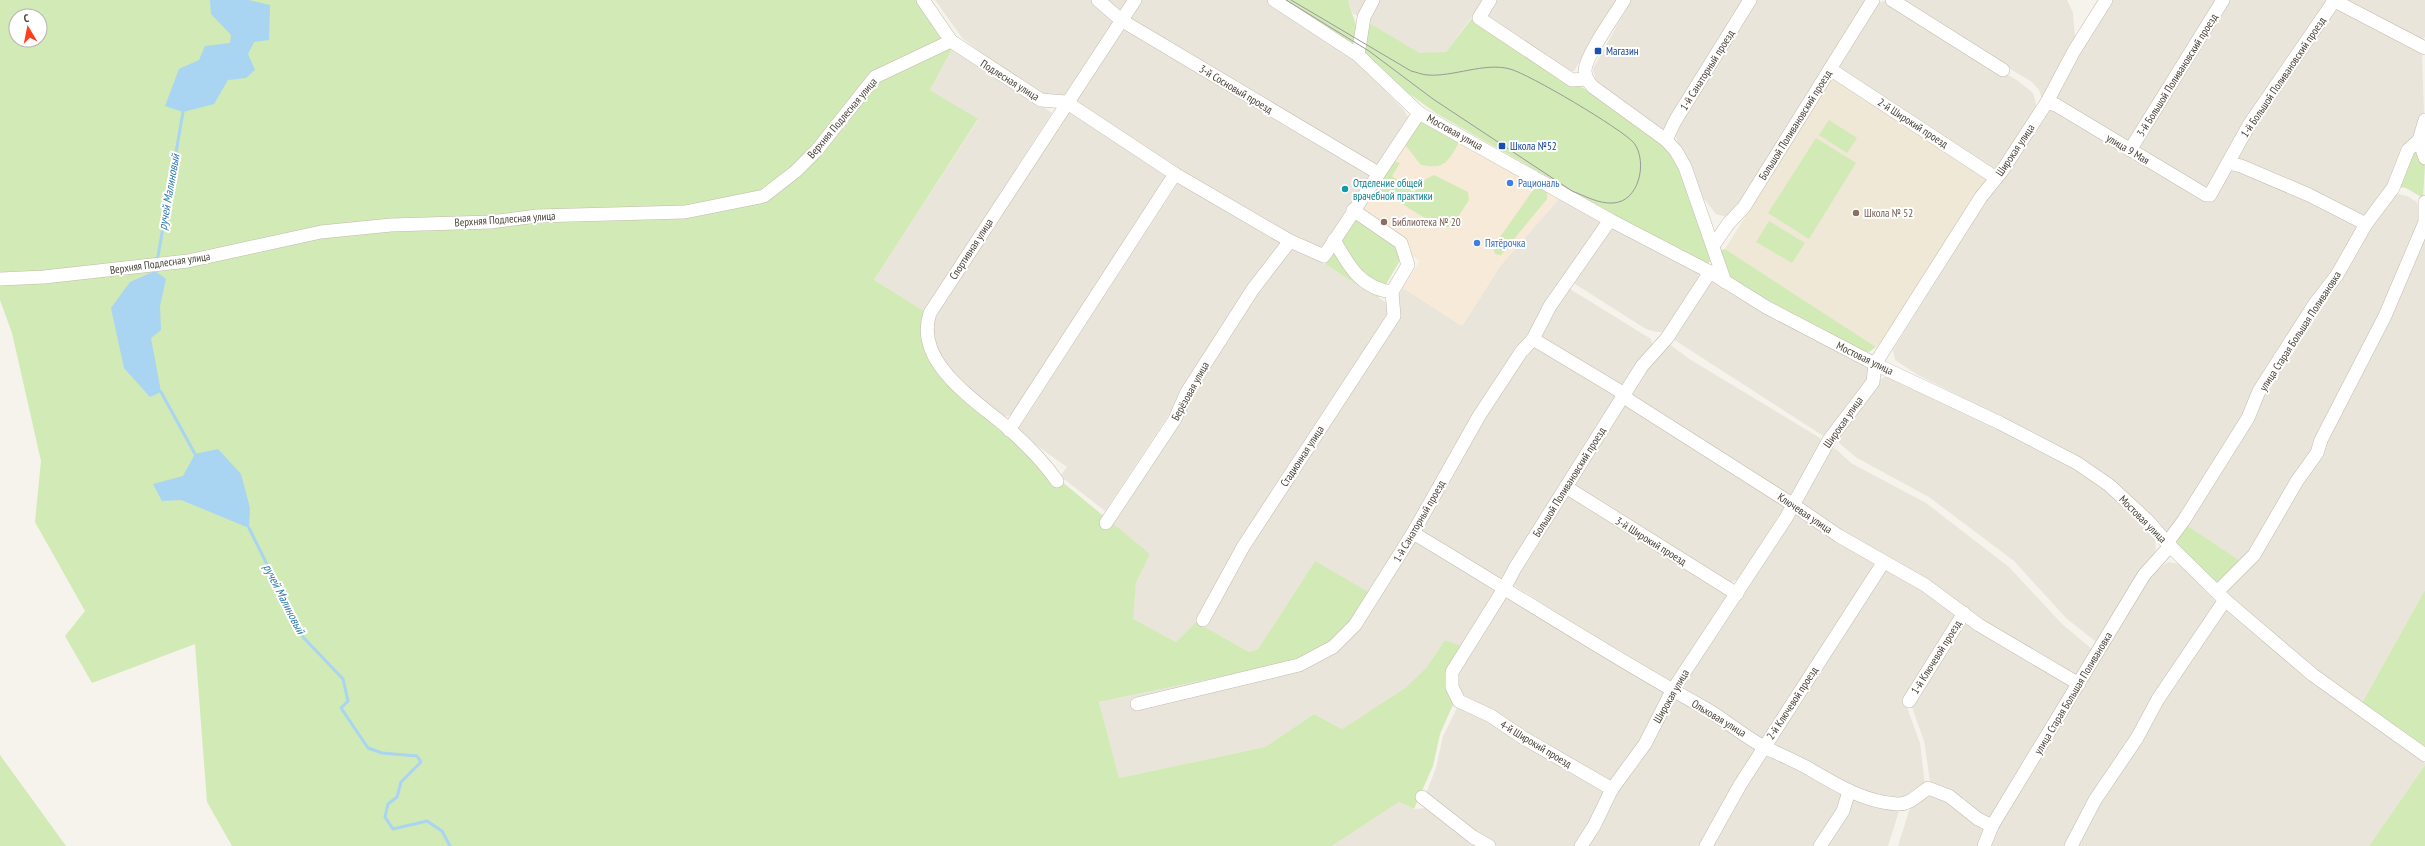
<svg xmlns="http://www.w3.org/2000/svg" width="2425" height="846" font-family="'PT Sans Narrow',sans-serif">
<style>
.residential{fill:#eae5da}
.commercial{fill:#f7ead8}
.education{fill:#efe8d6}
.green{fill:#d2eab5;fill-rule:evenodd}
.water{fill:#a9d4f2}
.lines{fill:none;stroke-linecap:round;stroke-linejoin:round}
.stream{stroke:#a9d4f2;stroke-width:3}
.minor-casing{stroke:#c2bbae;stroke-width:14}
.minor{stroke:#fff;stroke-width:13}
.tram{stroke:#9a9a9a;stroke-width:1}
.transit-dot{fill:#1a4fb4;stroke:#fff;stroke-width:1.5}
.shop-dot{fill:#3f7fe0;stroke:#fff;stroke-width:1.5}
.culture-dot{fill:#0f9aa8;stroke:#fff;stroke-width:1.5}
.education-dot{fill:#8d6e63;stroke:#fff;stroke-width:1.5}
.labels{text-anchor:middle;stroke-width:4;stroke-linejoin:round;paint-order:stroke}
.transit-label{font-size:11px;fill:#164399;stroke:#fff;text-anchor:start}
.street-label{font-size:11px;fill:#4b4439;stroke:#fff}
.culture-label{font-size:11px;fill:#0d838f;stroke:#fff;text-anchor:start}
.shop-label{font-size:11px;fill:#366cbe;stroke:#fff;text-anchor:start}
.education-label{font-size:11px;fill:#785e54;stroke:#fff;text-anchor:start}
.water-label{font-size:12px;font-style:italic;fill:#2e7ab2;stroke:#fff}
</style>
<rect width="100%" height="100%" fill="#f6f3ec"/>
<g class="residential">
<polygon points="935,0 1092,0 1114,22 1065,95 1041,97 963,39"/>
<polygon points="1105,0 1130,0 1125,8 1119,10"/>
<polygon points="1140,0 1268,0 1350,55 1403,109 1408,117 1379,163 1373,165 1131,19 1129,15"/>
<polygon points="1348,0 1371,0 1361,17 1353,14"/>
<polygon points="1377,0 1484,0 1446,52 1434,54 1420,53 1366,21"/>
<polygon points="1495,0 1617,0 1574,71 1569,72 1488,19 1487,14"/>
<polygon points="1631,0 1748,0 1668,128 1661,129 1596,81 1593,69"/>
<polygon points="1753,0 1869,0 1745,198 1726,217 1716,214 1701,195 1674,133"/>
<polygon points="1895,0 2067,0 2073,13 2075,37 2043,102 2039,90 2032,82"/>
<polygon points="2110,0 2223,0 2127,143 2057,101 2054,97"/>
<polygon points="2230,0 2327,0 2206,190 2141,153 2140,147"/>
<polygon points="2339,0 2425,0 2425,37 2420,41"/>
<polygon points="1885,1 2018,81 2033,93 2038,111 2004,164 1991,170 1837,68 1876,3"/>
<polygon points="2339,8 2419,49 2422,55 2424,114 2417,132 2390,185 2366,215 2352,214 2236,161 2251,127 2335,9"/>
<polygon points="1120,27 1373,176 1319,252 1178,171 1073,99"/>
<polygon points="953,47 1052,113 924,311 874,280 978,120 930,90"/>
<polygon points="2056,108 2205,201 2228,171 2241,169 2307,198 2358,226 2359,231 2245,416 2168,534 2164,532 2149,517 2003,418 1918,375 1895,360 1893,350 1986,201 2044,111"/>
<polygon points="1070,110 1167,174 1166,179 1014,414 1001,418 950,372 930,334 935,312"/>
<polygon points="1178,183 1283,242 1105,511 1060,476 1067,467 1016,431"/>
<polygon points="2399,194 2407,196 2417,202 2420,219 2392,291 2319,439 2242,562 2185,524 2254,417 2268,389 2390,197"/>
<polygon points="1559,199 1602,220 1552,295 1411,541 1419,538 1500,587 1464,647 1445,640 1426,668 1405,688 1342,729 1314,714 1265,747 1119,778 1099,702 1286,663 1315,561 1258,649 1249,652 1204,627 1246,550 1403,288 1462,326 1501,265"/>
<polygon points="1614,227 1697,272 1700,277 1666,332 1656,332 1646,329 1575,284 1573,279 1609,229"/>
<polygon points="2425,240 2425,590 2362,703 2317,674 2233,601 2226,593 2227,587 2255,559 2385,323"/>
<polygon points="1287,247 1294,247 1320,261 1387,303 1389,316 1239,544 1196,622 1176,642 1132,619 1136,583 1150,554 1110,523 1190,394"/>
<polygon points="1712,282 1762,312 1869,369 1870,377 1827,435 1822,435 1673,339 1706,286"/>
<polygon points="1570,289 1651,339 1653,348 1626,386 1619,388 1541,340 1540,335 1564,291"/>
<polygon points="1669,344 1691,360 1820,438 1821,444 1791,496 1630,396 1643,368"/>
<polygon points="1531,346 1538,346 1618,397 1505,582 1421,535 1418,528 1481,418"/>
<polygon points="1888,375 1998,427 2074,467 2104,488 2147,526 2155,538 2156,549 2153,557 2096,642 2066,618 2014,561 1929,497 1857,458 1839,443 1840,435 1878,381"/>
<polygon points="1629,403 1786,507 1742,578 1729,583 1575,490 1574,484 1622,405"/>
<polygon points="1831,448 1836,449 1851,463 1926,503 2009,567 2062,624 2092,649 2078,678 1883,560 1800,504"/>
<polygon points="1566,493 1730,595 1674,682 1663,683 1514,585 1513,577"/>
<polygon points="1796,513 1801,514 1877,565 1763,740 1680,689 1792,517"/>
<polygon points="2168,562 2179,564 2218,604 2068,846 1989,846 1995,829 2146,578"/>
<polygon points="1889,569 1957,611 1905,702 1920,743 1925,785 1898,802 1840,783 1772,744 1880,573"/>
<polygon points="1507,592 1664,691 1665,697 1643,742 1612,780 1608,781 1458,697 1454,672"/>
<polygon points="2226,608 2303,671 2425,763 2425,765 2369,846 2075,846 2099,801 2117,779 2161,700"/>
<polygon points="1962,621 2073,687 1990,820 1980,815 1965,799 1935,786 1930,781 1924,741 1912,707 1912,701"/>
<polygon points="1674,695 1756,748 1755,753 1700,846 1585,846"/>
<polygon points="1463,705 1605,789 1606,795 1576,846 1496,846 1475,834 1425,796 1436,768 1443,736 1458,706"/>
<polygon points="1765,755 1773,755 1842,794 1844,798 1817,846 1710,846"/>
<polygon points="1929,793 1944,797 1985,826 1982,846 1898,846 1909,811 1917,800"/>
<polygon points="1857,796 1900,808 1888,846 1825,846 1851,800"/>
<polygon points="1399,802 1414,809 1428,808 1482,846 1332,846"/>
</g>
<polygon class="commercial" points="1428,122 1559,199 1501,265 1462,326 1403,288 1420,261 1353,217 1414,123"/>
<polygon class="education" points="1833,76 1988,176 1882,342 1876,347 1725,249"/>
<g class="green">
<path d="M0 0H920L953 47 930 90 978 119 874 280 924 311 921 322 923 334 947 381 994 426 1150 554 1136 583 1133 619 1176 642 1196 622 1249 652 1258 649 1315 561 1370 593 1351 622 1332 644 1301 660 1099 702 1119 778 1265 747 1314 714 1342 729 1405 688 1426 668 1445 640 1467 648 1451 672 1456 698 1440 734 1433 766 1414 809 1399 802 1332 846H232L207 802 195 644 92 683 65 636 85 611 35 522 41 461 12 333 0 300ZM16 16H40V40H16Z"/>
<polygon points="1282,0 1348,0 1359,35 1355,46"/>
<polygon points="1472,18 1613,107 1659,141 1670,154 1680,171 1710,257 1710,261 1707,265 1702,265 1439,115 1394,83 1366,54 1364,49 1366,21 1420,53 1446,52"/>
<path d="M1420 120 1460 141C1448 161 1446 170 1421 165L1406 146 1405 138Z"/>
<polygon points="1829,120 1857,138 1847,153 1819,135"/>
<polygon points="1816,138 1856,163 1809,239 1768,213"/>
<polygon points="2418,147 2425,164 2423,198 2406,188 2400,187 2410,152"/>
<polygon points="1394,161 1400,163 1392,176 1414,192 1426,179 1434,175 1468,192 1469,200 1452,226 1441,228 1373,186"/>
<polygon points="1536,186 1547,192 1547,199 1501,255 1495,254 1493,247"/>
<polygon points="1353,217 1400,246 1402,257 1378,298 1325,264"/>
<polygon points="1769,221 1805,243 1792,263 1756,242"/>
<polygon points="1725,249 1876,347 1869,352 1863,351 1734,282 1728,275 1719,250"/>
<polygon points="2185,524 2242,562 2217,582 2213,582 2176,544"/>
<polygon points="2425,590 2425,747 2362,703"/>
<polygon points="0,755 66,846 0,846"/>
<polygon points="2425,765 2425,846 2369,846"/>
</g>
<g class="water">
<polygon points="210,0 249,0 270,5 269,40 254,42 248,54 255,70 246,78 228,80 214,104 183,112 165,106 179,69 199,60 205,46 230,43 231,35 211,14"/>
<polygon points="155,271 166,279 160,306 161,330 151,338 161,392 150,397 124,368 111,308 130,282"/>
<polygon points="218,449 241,474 250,508 249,528 181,500 162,501 153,484 183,476 195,454"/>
</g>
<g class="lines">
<g class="stream">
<polyline points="157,262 183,112"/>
<polyline points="161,392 195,454"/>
<polyline points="249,528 303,637 343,679 348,701 341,708 368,748 382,753 417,756 421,762 401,782 397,797 388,804 385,817 393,829 427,821 442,831 450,846"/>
</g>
<g class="minor-casing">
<g id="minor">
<polyline points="923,0 951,41 1041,100 1066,102 1175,174 1290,241 1324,256 1419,113"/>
<polyline points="1098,0 1121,20 1378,173"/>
<polyline points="1274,0 1358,55 1419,113 1610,220 1710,272 1766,307 1875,364 2000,423 2077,463 2109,485 2148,521 2167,543 2225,600 2313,675 2425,755"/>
<polyline points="1490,0 1479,18 1572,80 1586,79"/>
<path d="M1624 0C1615 15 1586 55 1585 70 1585 77 1588 82 1593 87L1666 140 1676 151 1685 167 1725 282"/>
<polyline points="1892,0 2003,70"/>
<polyline points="2333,0 2425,48"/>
<polyline points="1358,55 1364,17 1373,0"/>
<polyline points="1830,69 1996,178"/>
<polyline points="2047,102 2056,105 2206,195 2210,195 2249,125 2334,1"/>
<polyline points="1666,140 1675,121 1750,0"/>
<polyline points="2419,140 2425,158"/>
<polyline points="2130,150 2223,0"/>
<polyline points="2229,163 2241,166 2309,195 2366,224"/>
<polyline points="1353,210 1401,243 1408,265 1392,292"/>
<path d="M1334 240C1349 266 1360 288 1392 292"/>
<polyline points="1713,246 1728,224 1744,207 1873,0"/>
<polyline points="0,279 44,277 188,261 321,232 391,225 491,222 537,216 685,212 764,196 796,171 817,150 875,77 951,41"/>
<polyline points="1533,339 1618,390 1630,401 1792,504 1839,536 1925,585 1979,625 2079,684"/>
<polyline points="1009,430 1175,174"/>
<path d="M1057 481C1043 461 1027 445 1009 429 977 401 913 363 930 313L1135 0"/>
<polyline points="1566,487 1737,594"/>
<polyline points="1106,523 1175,419 1187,392 1253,289 1290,241"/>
<path d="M1413 533C1509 590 1603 652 1701 706 1723 718 1742 735 1764 747 1779 754 1793 760 1808 768 1835 784 1864 802 1897 804 1909 805 1918 795 1928 788L1949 796 1978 819 1992 826"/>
<polyline points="2167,543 2184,520 2248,418 2259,391 2314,305 2337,275 2366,224 2393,188 2408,150 2419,140 2425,120"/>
<polyline points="2217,592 2254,555 2297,481 2317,453 2321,440 2385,316 2425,222 2425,202"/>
<polyline points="1203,620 1243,547 1394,316 1392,292"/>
<polyline points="1909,701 1964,613"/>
<polyline points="1137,704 1299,665 1333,647 1355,625 1413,533 1479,416 1521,352 1533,339 1550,306 1610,220"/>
<polyline points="1612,789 1522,737 1491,716 1459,701 1452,687 1452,672 1505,587 1515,568 1642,366 1667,338 1710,272"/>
<polyline points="1422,797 1473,837 1489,846"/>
<polyline points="1581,846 1594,826 1612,789 1645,744 1672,691 1786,518 1829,440 1873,382 1875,364 1981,197 2002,171 2047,102 2074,51 2106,0"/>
<polyline points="1706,846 1740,785 1883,563"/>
<polyline points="1820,846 1843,811 1849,791"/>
<polyline points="1984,846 1992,826 2144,575 2170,546"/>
<polyline points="2071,846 2095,800 2137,738 2158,699 2225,600"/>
</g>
</g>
<use href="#minor" class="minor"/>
<path class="tram" d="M1286 0 1369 51 1433 99 1572 191C1585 196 1599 204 1613 203 1639 202 1648 162 1634 143 1622 129 1529 74 1510 69 1485 62 1453 77 1428 75 1423 75 1416 72 1411 71L1291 0"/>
</g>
<g class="transit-dot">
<rect x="1594" y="47" width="8" height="8" rx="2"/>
<rect x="1498" y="142" width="8" height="8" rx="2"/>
</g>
<g class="shop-dot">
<circle cx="1510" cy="183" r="4"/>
<circle cx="1477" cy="243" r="4"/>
</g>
<circle class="culture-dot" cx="1345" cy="189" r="4"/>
<g class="education-dot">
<circle cx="1856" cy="213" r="4"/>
<circle cx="1384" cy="222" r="4"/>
</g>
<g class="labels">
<g class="transit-label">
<text x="1606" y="55">Магазин</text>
<text x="1510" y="150">Школа №52</text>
</g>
<g class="street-label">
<text transform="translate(1707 70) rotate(-58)" y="4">1-й Санаторный проезд</text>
<text transform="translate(2177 75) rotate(-58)" y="4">3-й Большой Поливановский проезд</text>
<text transform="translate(2283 77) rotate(-56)" y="4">1-й Большой Поливановский проезд</text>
<text transform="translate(1010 80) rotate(32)" y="4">Подлесная улица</text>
<text transform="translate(1236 89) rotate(31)" y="4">3-й Сосновый проезд</text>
<text transform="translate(842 118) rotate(-50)" y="4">Верхняя Подлесная улица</text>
<text transform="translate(1913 123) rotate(33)" y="4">2-й Широкий проезд</text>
<text transform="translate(1795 125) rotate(-58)" y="4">Большой Поливановский проезд</text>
<text transform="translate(1455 132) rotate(29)" y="4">Мостовая улица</text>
<text transform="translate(2128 149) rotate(31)" y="4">улица 9 Мая</text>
<text transform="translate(2015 150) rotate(-56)" y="4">Широкая улица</text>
<text transform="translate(505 219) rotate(-4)" y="4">Верхняя Подлесная улица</text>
<text transform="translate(971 249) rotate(-57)" y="4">Спортивная улица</text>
<text transform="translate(160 263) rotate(-8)" y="4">Верхняя Подлесная улица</text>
<text transform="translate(2300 331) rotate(-57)" y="4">улица Старая Большая Поливановка</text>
<text transform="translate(1865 358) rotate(26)" y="4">Мостовая улица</text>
<text transform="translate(1190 391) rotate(-61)" y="4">Берёзовая улица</text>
<text transform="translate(1843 422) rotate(-55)" y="4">Широкая улица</text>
<text transform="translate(1302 456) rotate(-57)" y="4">Стадионная улица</text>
<text transform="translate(1569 482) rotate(-58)" y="4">Большой Поливановский проезд</text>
<text transform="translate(1805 513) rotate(34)" y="4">Ключевая улица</text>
<text transform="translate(2143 519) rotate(45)" y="4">Мостовая улица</text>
<text transform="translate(1419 521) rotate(-60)" y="4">1-й Санаторный проезд</text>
<text transform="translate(1651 541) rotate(32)" y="4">3-й Широкий проезд</text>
<text transform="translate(1936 657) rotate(-58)" y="4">1-й Ключевой проезд</text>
<text transform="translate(2073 693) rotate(-59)" y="4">улица Старая Большая Поливановка</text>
<text transform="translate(1671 696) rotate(-60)" y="4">Широкая улица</text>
<text transform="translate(1792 703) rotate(-57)" y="4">2-й Ключевой проезд</text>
<text transform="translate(1719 718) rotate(31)" y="4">Ольховая улица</text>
<text transform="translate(1536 744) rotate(31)" y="4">4-й Широкий проезд</text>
</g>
<g class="culture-label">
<text x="1353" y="187">Отделение общей<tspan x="1353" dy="13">врачебной практики</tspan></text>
</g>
<g class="shop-label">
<text x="1518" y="187">Рациональ</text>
<text x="1485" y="247">Пятёрочка</text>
</g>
<g class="education-label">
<text x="1864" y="217">Школа № 52</text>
<text x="1392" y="226">Библиотека № 20</text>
</g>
<g class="water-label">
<text transform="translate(169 192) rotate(-80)" y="4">ручей Малиновый</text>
<text transform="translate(284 599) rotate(63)" y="4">ручей Малиновый</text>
</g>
</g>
<g transform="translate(28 28) rotate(350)"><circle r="19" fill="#ffffff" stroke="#b7b4b0"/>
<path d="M0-3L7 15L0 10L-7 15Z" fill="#fc3f1d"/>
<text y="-6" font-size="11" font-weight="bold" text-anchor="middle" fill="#4b4439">С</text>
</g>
</svg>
